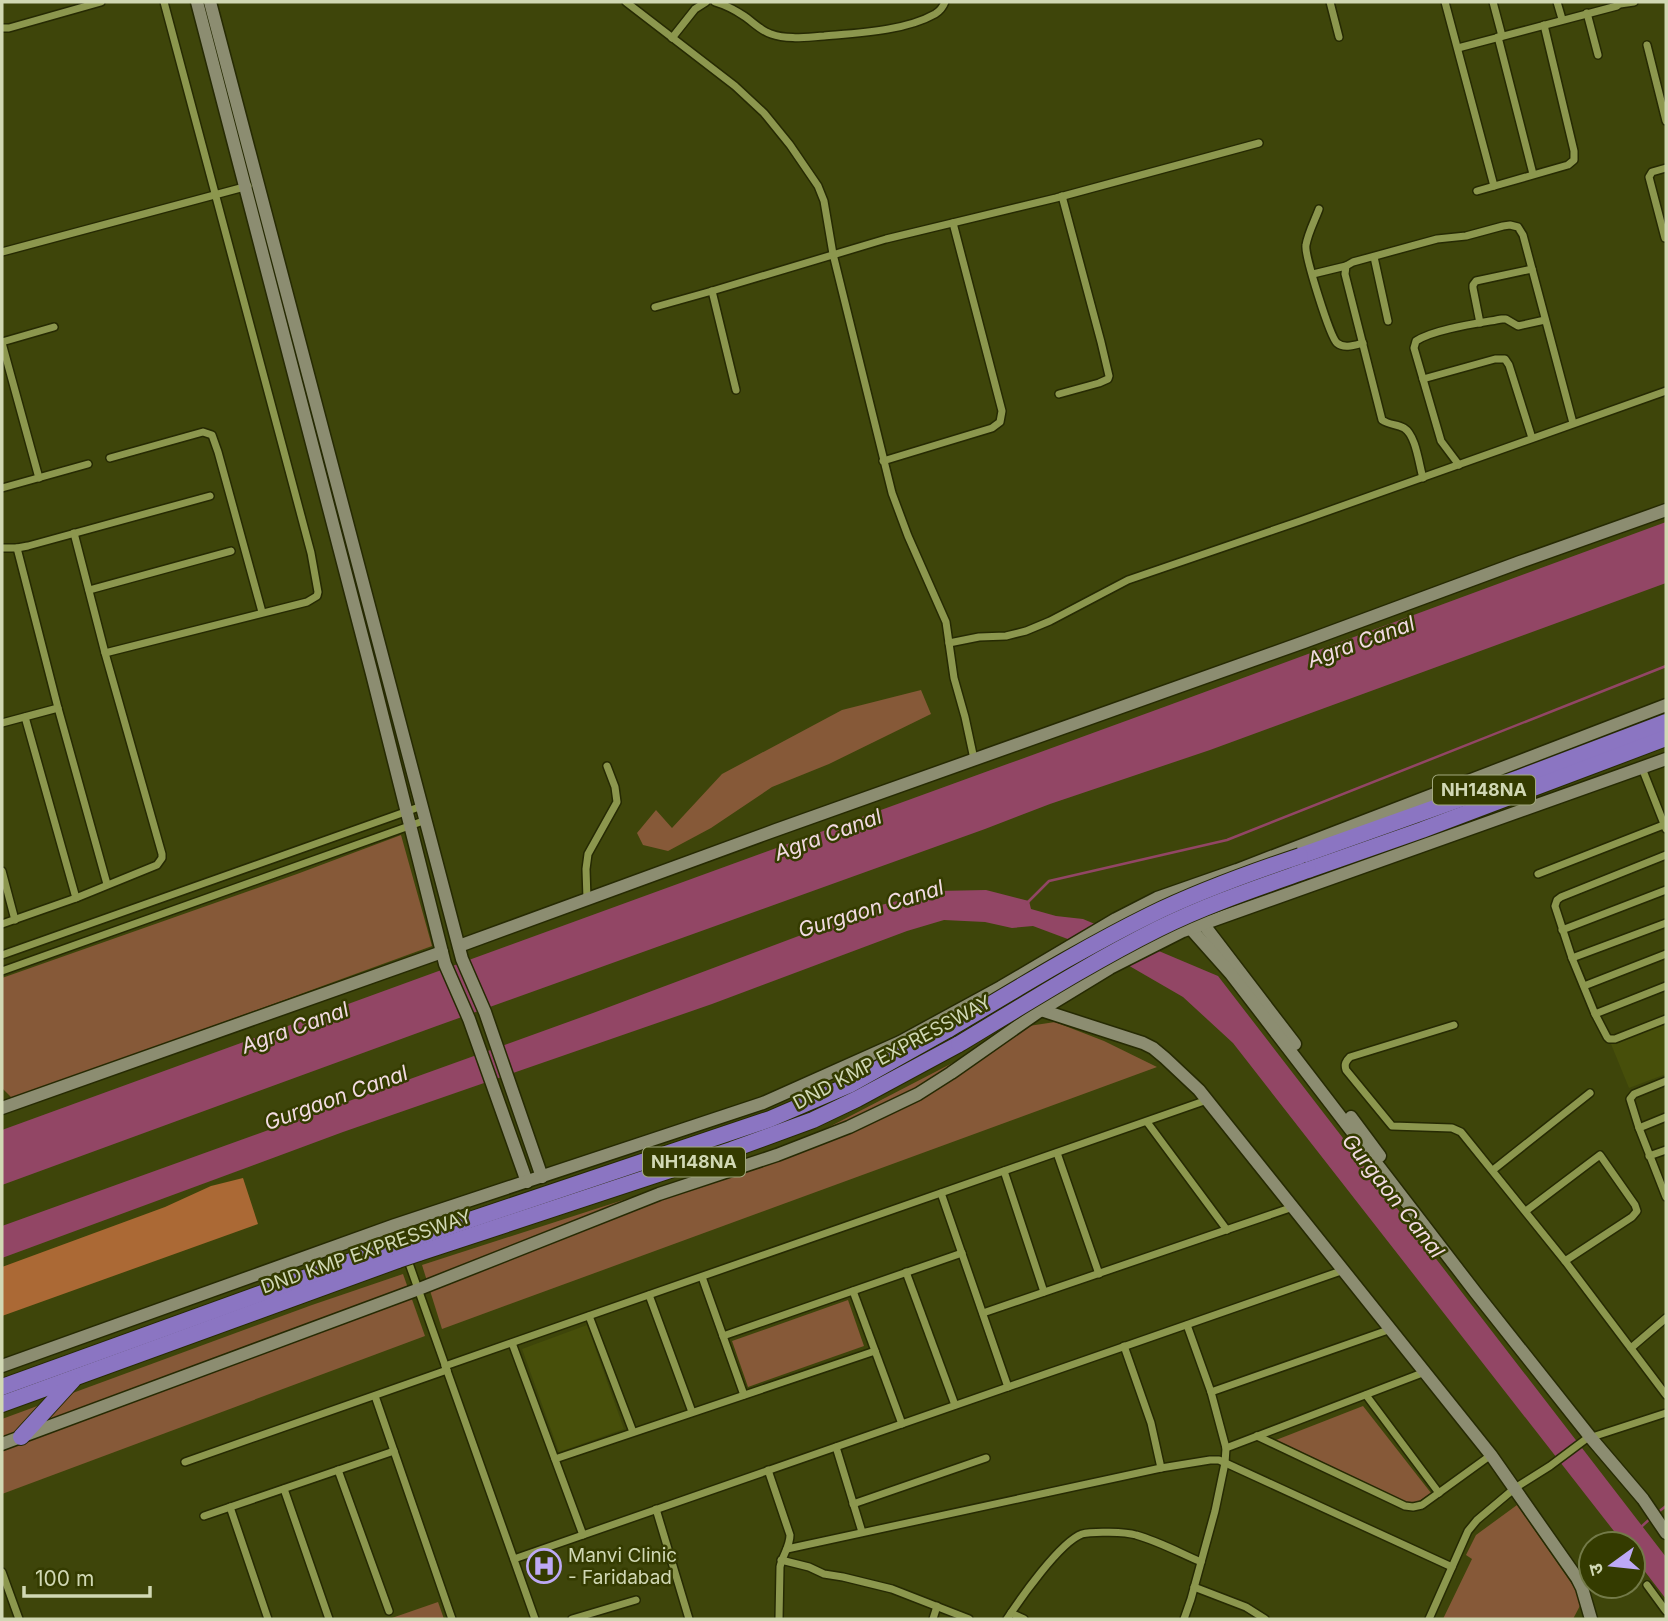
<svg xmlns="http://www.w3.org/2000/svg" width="1668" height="1621" font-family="Inter,'Noto Sans Devanagari',sans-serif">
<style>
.built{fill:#474f0a}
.green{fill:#865938}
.forest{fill:#ab6935}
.water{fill:#924665}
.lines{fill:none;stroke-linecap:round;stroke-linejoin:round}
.stream{stroke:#924665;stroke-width:2.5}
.street-casing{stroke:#262a03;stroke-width:10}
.secondary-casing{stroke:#262a03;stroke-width:15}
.highway-casing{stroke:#262a03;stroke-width:18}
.street{stroke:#8c974e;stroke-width:7}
.secondary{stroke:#8c8d71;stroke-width:12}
.highway{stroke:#8b75c2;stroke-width:16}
.highway-bridge-casing{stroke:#262a03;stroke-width:18;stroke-linecap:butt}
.highway-bridge{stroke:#8b75c2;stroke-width:16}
.labels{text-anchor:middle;stroke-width:5;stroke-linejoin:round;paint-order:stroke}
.shield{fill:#343b00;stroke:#a2a97e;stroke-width:2}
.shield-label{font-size:18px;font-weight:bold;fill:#d1d8b4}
.street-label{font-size:19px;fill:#d1d8b4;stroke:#343b00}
.poi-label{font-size:19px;fill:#d1d8b4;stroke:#343b00;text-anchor:start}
.water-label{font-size:21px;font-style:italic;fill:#f2dbe2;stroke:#343b00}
</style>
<rect width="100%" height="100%" fill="#3e450a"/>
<g class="built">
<polygon points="1666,1023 1666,1074 1629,1088 1611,1044"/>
<polygon points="587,1325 624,1429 559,1452 522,1349"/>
</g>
<g class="green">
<polygon points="921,690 931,714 829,764 772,787 711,828 668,851 643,845 637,833 656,810 672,828 722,774 842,710"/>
<polygon points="401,835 432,946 15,1098 11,1097 2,1088 2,978 297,874"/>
<polygon points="1055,1022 1104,1041 1157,1067 442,1329 422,1265 778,1150 829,1127 1022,1027"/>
<polygon points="403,1274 425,1336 2,1494 2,1419 312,1305"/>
<polygon points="848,1300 864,1346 748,1387 732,1341"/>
<polygon points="1363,1406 1431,1493 1413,1505 1276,1440"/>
<polygon points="1517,1505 1583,1600 1573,1619 1443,1619 1472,1559 1466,1555 1476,1535"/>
<polygon points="438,1602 444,1619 389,1619"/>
</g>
<polygon class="forest" points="243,1178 258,1224 2,1316 2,1267 165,1207 211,1186"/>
<g class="water">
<polygon points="1666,522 1666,583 1210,750 1050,804 985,829 434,1027 2,1185 2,1130 1164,707"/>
<polygon points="986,890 1029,901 1031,909 1056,916 1083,919 1218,976 1666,1557 1666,1599 1633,1556 1633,1544 1624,1544 1233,1043 1183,997 1126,964 1081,944 1033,926 1012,928 985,922 944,920 907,931 712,1004 343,1132 2,1258 2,1226 593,1013 881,905 938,891"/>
</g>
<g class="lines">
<g class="stream">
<polyline points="1027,903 1049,881 1227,840 1666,666"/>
<polyline points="1657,1513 1666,1506"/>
<polyline points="1641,1527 1652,1517"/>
</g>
<g class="street-casing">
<g id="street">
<polyline points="626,2 735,86 764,113 790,145 818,186 824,201 833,254 892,493 908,536 946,622 954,678 965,717 974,759"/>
<path d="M715 2C725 5 735 10 744 16 753 22 761 31 771 34 788 40 807 37 824 36 858 33 905 31 935 14 940 11 943 7 945 2"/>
<polyline points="1330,2 1339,37"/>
<polyline points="1445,2 1494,186"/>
<polyline points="1493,2 1502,36"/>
<polyline points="1557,2 1562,19"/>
<polyline points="1620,4 1634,2"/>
<polyline points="1587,13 1598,55"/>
<polyline points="2,28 9,28 101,2"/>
<polyline points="1498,37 1533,174"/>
<polyline points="672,38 695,9 706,2"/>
<polyline points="1647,45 1666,121"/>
<polyline points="1458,48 1617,6 1621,2"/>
<polyline points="1477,191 1568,165 1574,160 1574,151 1544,25"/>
<path d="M1319 209C1315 220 1308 233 1306 245 1304 254 1330 337 1337 343 1344 349 1355 345 1363 343"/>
<polyline points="1665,238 1649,177 1652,172 1666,168"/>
<polyline points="2,252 248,186"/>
<polyline points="1374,257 1388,321"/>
<polyline points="1313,274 1346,266"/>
<polyline points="712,291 736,390"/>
<polyline points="655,307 712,291 886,239 1056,198 1259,143"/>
<polyline points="1480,323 1473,288 1473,285 1476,281 1532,269"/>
<polyline points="2,342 54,327"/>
<polyline points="2,343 39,478"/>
<polyline points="1423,379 1495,359 1505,359 1509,365 1532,438"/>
<polyline points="1059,394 1099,383 1108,379 1109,376 1101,342 1062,196"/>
<polyline points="110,458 203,432 212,435 218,452 262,612"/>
<polyline points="883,461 992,428 1000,422 1002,411 953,223"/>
<path d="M1459 465 1441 441 1414 348 1416 341C1434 329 1480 323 1502 319H1506L1518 326 1545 320"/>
<path d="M1423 478C1419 465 1416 435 1404 428 1397 424 1389 425 1382 420L1345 274 1346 266 1353 262 1437 239 1466 236 1503 226 1510 225 1518 227 1523 235 1573 423"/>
<polyline points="2,488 88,464"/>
<polyline points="2,548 17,548 28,546 210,496"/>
<polyline points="17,548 58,708 107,884"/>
<polyline points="89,590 231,551"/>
<polyline points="949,643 979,637 1006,636 1026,631 1050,621 1128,580 1300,521 1666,391"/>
<polyline points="105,653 307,602 317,596 318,592 311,553 164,2"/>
<polyline points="25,717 76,898"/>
<polyline points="2,723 58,708"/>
<polyline points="1642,768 1666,829"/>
<polyline points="1666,855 1561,897 1557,900 1555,906 1572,958 1595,1014 1607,1037 1609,1039 1615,1039 1666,1019"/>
<polyline points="2,871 15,920"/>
<polyline points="1538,874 1666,824"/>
<polyline points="587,899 586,869 588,854 617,802 615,787 607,766"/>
<polyline points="2,924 76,898 157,865 162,858 162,854 105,653 74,533"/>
<polyline points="1562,930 1666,890"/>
<polyline points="2,955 422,806"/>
<polyline points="1572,958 1666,923"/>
<polyline points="2,971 426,820"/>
<polyline points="1584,986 1666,954"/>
<polyline points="1595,1014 1666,986"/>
<path d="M1454 1025 1350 1057C1346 1061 1344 1064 1346 1070L1392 1126 1452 1128 1461 1132 1565 1261 1666 1395"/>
<polyline points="1666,1081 1634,1094 1630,1099 1639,1128 1666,1197"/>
<polyline points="1147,1122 1227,1230"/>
<polyline points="1639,1128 1666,1117"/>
<polyline points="1057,1153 1099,1274"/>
<polyline points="1649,1156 1666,1150"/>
<polyline points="1493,1170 1590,1093"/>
<polyline points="1004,1171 1044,1292"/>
<polyline points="941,1193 1008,1387"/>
<polyline points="1526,1211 1600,1155 1635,1205 1637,1211 1632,1217 1565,1261"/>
<polyline points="406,1255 535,1619"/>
<polyline points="906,1272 955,1405"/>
<polyline points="702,1277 744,1395"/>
<polyline points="853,1291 902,1424"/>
<polyline points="649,1295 692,1412"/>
<polyline points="983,1313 1293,1207"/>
<polyline points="589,1316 633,1432"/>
<polyline points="723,1336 962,1253"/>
<polyline points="512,1343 583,1535"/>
<polyline points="1124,1346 1151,1423 1161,1468"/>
<polyline points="1631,1348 1666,1318"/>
<polyline points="445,1366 1207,1100"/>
<polyline points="1211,1392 1391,1329"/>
<polyline points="1366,1395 1439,1493"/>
<polyline points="375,1396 452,1619"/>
<polyline points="1257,1436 1405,1506 1413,1507 1422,1505 1491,1455"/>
<polyline points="836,1447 862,1532"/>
<polyline points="1226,1448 1425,1372"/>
<polyline points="555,1459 875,1351"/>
<polyline points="185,1462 447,1370"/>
<polyline points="338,1470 389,1611"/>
<path d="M768 1470 790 1535C790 1547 782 1556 780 1567L779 1619"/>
<polyline points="284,1489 329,1619"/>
<polyline points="853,1504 986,1458"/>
<polyline points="230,1507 268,1619"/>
<polyline points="656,1509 689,1619"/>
<polyline points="204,1516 394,1451"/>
<polyline points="787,1549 1161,1468 1210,1460 1219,1460 1452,1567"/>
<polyline points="514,1559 1344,1270"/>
<polyline points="781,1560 809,1567 824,1574 843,1577 892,1589 969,1619"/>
<polyline points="2,1572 19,1619"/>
<polyline points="1647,1585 1666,1611"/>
<polyline points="1194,1587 1246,1607 1265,1619"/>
<polyline points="1011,1613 1024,1619"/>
<polyline points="572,1619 636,1600"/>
<polyline points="933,1619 937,1606"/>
<path d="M1007 1619C1020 1599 1060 1542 1082 1534 1092 1531 1126 1532 1136 1535 1158 1541 1180 1553 1201 1562"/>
<polyline points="1184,1619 1191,1599 1215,1511 1225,1463 1226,1448 1211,1392 1187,1325"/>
<polyline points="1429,1619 1468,1531 1477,1520 1515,1488 1550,1466 1586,1439 1666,1413"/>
</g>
</g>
<g class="secondary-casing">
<g id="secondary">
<polyline points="197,2 372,674 445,964 469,1019 527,1182"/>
<polyline points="210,2 462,959 485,1012 542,1177"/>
<polyline points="1204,925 1295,1044"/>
<polyline points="1191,929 1231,974 1476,1293 1591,1438 1643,1499 1666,1533"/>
<polyline points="459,946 776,830 1304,642 1520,562 1666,510"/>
<polyline points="1041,1010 1143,1043 1153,1048 1165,1058 1199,1090 1491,1455 1577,1578 1582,1588 1591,1619"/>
<polyline points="2,1108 442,952"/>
<polyline points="1351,1117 1380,1156"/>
<polyline points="2,1366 395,1225 763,1103 900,1042 1001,987 1116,919 1157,898 1237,870 1666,705"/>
<polyline points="2,1444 419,1289 659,1194 777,1155 849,1127 918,1094 951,1073 1041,1010 1110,968 1183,931 1666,759"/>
</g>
</g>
<g class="highway-casing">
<g id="highway">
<polyline points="1300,856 1519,778 1666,722"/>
<polyline points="1308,870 1422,830 1666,738"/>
<polyline points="413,1239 770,1119 849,1085 949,1029"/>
<polyline points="419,1253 731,1150 813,1120 857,1099 959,1044"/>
<polyline points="2,1387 390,1247"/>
<polyline points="2,1404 398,1260"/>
<polyline points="21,1437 73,1380"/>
</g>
</g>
<use href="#street" class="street"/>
<use href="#secondary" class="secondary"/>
<use href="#highway" class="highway"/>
<g class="highway-bridge-casing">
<g id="highway-bridge">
<path d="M949 1029C1015 990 1081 949 1150 915 1199 891 1249 873 1300 856"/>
<path d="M959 1044C1024 1005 1090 963 1158 929 1206 905 1257 888 1308 870"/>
<polyline points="390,1247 413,1239"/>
<polyline points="398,1260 419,1253"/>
</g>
</g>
<use href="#highway-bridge" class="highway-bridge"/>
</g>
<defs>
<g id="hospital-ring" transform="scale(1.75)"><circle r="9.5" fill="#343b00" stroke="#bda9f5" stroke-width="1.5"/><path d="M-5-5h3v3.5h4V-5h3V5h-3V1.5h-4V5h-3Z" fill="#bda9f5"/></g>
</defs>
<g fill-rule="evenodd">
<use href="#hospital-ring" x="544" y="1566"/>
</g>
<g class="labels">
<g class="shield">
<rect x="1433" y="775.5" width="102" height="29" rx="5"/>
<rect x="643" y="1147.5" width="102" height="29" rx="5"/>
</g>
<g class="shield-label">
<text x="1484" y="796">NH148NA</text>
<text x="694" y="1168">NH148NA</text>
</g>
<g class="street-label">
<text transform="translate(892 1052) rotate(-28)" y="7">DND KMP EXPRESSWAY</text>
<text transform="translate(366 1251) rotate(-19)" y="7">DND KMP EXPRESSWAY</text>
</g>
<g class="poi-label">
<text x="568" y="1562">Manvi Clinic<tspan x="568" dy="22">- Faridabad</tspan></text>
</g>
<g class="water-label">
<text transform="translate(1361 642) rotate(-20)" y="7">Agra Canal</text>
<text transform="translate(828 835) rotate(-20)" y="7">Agra Canal</text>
<text transform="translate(871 909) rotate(-17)" y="7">Gurgaon Canal</text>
<text transform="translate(295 1028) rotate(-20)" y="7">Agra Canal</text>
<text transform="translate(336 1098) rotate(-20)" y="7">Gurgaon Canal</text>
<text transform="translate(1393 1196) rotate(52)" y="7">Gurgaon Canal</text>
</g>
</g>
<rect width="1668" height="1621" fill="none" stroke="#d1d8b4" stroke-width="7"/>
<g transform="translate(1612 1565) rotate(255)"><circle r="33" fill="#343b00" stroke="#737a48" stroke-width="2"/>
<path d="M0-5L12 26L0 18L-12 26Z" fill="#bda9f5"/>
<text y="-10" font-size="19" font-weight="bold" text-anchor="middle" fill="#d1d8b4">उ</text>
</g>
<path d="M24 1586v10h126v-10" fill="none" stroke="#d1d8b4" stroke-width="3.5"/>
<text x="35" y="1586" font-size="21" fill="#d1d8b4" stroke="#343b00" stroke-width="5" paint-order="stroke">100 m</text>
</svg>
